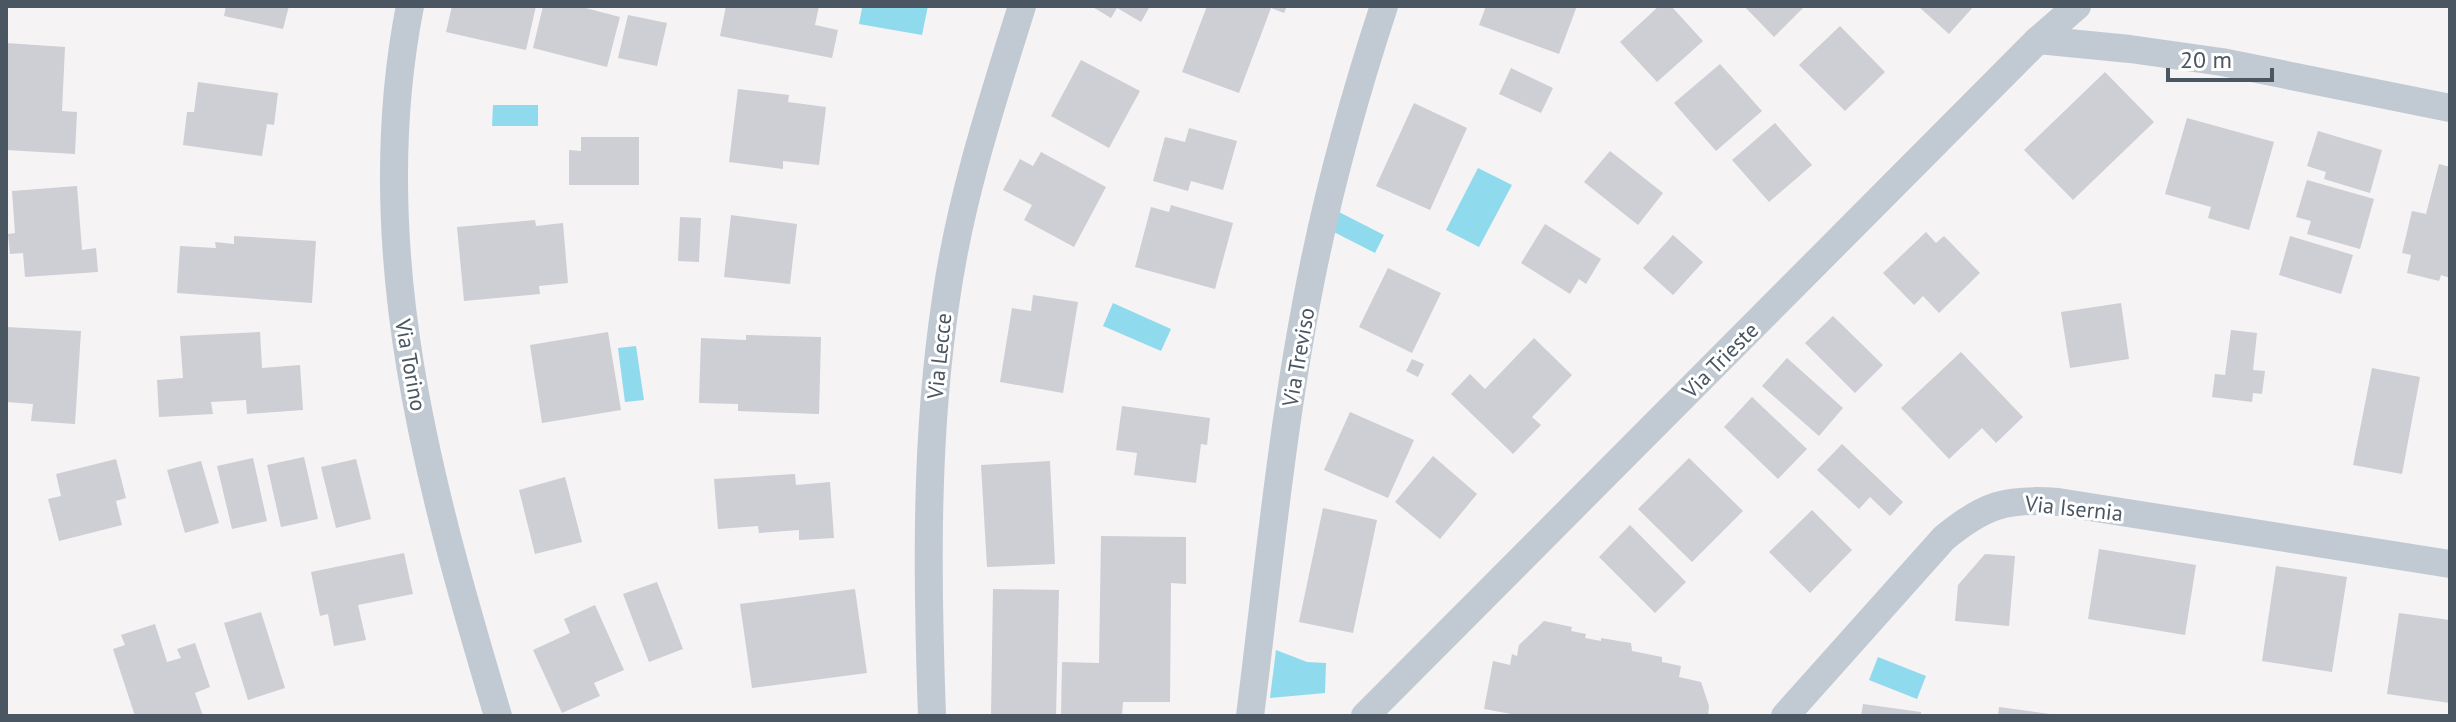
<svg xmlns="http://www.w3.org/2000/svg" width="2456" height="722" font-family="'PT Sans',sans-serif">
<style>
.water{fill:#90daee}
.building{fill:#cdcfd5}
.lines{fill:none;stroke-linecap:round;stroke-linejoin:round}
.minor{stroke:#c1cad2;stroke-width:28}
.labels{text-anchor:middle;stroke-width:6;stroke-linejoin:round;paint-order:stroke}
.street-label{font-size:22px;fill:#4a5661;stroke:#fff}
</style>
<rect width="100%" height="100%" fill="#f5f3f3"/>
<g class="water">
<polygon points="853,6 928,6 922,35 859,24 862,8"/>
<polygon points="493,105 538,105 538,126 492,126"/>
<polygon points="1478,168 1512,185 1479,247 1446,230"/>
<polygon points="1335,210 1384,235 1375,253 1326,228"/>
<polygon points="1113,303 1171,329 1161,351 1103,326"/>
<polygon points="636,346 644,400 625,402 618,348"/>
<polygon points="1276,650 1307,662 1326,663 1325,693 1270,698"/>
<polygon points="1878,657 1926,676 1917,699 1869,680"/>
</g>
<g class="building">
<polygon points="226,6 289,6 283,29 224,16"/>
<polygon points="452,6 536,6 526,50 446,32"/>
<polygon points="543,6 578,6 620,17 607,67 533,48"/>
<polygon points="726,6 819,6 815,25 838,30 832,58 720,36"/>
<polygon points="1091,6 1150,6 1141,22 1117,8 1111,18"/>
<polygon points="1207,6 1287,6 1284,13 1271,8 1239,93 1182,72"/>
<polygon points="1486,6 1577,6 1559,54 1479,25"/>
<polygon points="1659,6 1671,6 1703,41 1657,82 1620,42"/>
<polygon points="1744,6 1805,6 1774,37"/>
<polygon points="1918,6 1974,6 1949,34"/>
<polygon points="628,15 667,23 657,66 618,58"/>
<polygon points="1840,26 1885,72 1845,111 1799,65"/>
<polygon points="6,43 65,47 62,111 77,112 75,154 6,150"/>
<polygon points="1081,60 1140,91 1109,148 1051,116"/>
<polygon points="1720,64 1762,111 1716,151 1674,103"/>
<polygon points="1511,68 1553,88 1541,113 1499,94"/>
<polygon points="2105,72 2154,122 2073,200 2024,150"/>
<polygon points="198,82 278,93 274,125 267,124 262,156 183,145 187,112 194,112"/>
<polygon points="738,89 789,95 788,102 826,107 819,165 783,161 783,169 729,162"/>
<polygon points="1414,103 1467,128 1430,210 1376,186"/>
<polygon points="2187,118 2274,142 2249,230 2208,218 2211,207 2165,194"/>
<polygon points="1775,123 1812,165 1769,202 1732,160"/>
<polygon points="1189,128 1237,141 1223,190 1191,181 1188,191 1153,181 1165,137 1185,142"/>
<polygon points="2318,131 2382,150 2370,193 2324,179 2326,172 2307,166"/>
<polygon points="581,137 639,137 639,185 569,185 569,150 581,151"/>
<polygon points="1610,151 1663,193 1638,225 1584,182"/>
<polygon points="1041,152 1106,187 1074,247 1024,220 1032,205 1003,190 1020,159 1033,166"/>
<polygon points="2439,164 2450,167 2450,278 2441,275 2439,281 2407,273 2411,255 2402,253 2412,211 2426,214"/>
<polygon points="2307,180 2374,199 2360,249 2307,234 2311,221 2296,217"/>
<polygon points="77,186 82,250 96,248 98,272 25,277 23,253 10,254 8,234 15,233 12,191"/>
<polygon points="1171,205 1233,223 1215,289 1135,267 1151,207 1169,212"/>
<polygon points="731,215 797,224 790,284 724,277"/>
<polygon points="680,217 701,218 699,262 678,261"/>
<polygon points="535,220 536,226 563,223 568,283 539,286 540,294 464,301 457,227"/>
<polygon points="1545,224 1601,259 1586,284 1579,279 1570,294 1521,263"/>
<polygon points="1926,232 1936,243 1944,236 1980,273 1939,313 1923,296 1914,305 1883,273"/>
<polygon points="1673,235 1703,262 1673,295 1643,268"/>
<polygon points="234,236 316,241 312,303 177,293 180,246 216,248 215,242 234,244"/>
<polygon points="2290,236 2353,255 2341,294 2279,275"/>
<polygon points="1388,268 1441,293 1412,353 1359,327"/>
<polygon points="1033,295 1078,302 1063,393 1000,382 1012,308 1031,311"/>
<polygon points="2121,303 2129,359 2070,368 2061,312"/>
<polygon points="1833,316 1883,365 1855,393 1805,343"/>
<polygon points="6,327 81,331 75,424 31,421 33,404 6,402"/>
<polygon points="2231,330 2257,333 2253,370 2265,371 2262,394 2253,393 2252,402 2212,397 2215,374 2225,375"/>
<polygon points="260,332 262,368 300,365 303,410 247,414 246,400 211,402 213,414 159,417 157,380 183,378 180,336"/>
<polygon points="608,332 621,410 542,423 530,345"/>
<polygon points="746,335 821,337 819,414 738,411 738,404 699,403 701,338 746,340"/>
<polygon points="1534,338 1572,375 1532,417 1541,425 1513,454 1451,394 1470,374 1485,389"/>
<polygon points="1961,352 2023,417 1996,443 1982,428 1949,459 1901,408"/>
<polygon points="1787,358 1843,408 1819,436 1762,386"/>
<polygon points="1412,359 1424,364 1418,377 1406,371"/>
<polygon points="2372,368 2420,377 2402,474 2353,465"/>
<polygon points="1752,397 1807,449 1778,479 1724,427"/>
<polygon points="1122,406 1210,418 1207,445 1201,444 1196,483 1134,475 1137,453 1116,450"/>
<polygon points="1350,412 1414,440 1388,498 1324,470"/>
<polygon points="1842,444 1903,502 1890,516 1870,497 1859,509 1817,470"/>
<polygon points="1433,456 1477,494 1440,539 1395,502"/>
<polygon points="304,457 318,519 281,527 267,465"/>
<polygon points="253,458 267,521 232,529 217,466"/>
<polygon points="1689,458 1743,511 1692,562 1638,509"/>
<polygon points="116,459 126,498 116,501 122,525 59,541 48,499 61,496 56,474"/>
<polygon points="356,459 371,519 336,528 321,467"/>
<polygon points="201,461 219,523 185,533 167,470"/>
<polygon points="1050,461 1055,564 987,567 981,465"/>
<polygon points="795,474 796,485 830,482 834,538 799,540 799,530 759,533 758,526 718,529 714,479"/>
<polygon points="565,477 582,542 535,554 519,490"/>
<polygon points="1323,508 1377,520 1353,633 1299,622"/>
<polygon points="1812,510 1852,550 1810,593 1769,552"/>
<polygon points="1630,525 1686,582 1655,613 1599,557"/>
<polygon points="1101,536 1186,537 1186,584 1171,583 1170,702 1123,702 1122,716 1061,716 1062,662 1099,663"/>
<polygon points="2099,549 2196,565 2185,635 2088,619"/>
<polygon points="404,553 413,594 358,605 366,640 334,646 328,614 320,616 311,572"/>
<polygon points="1985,554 2015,556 2009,626 1955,621 1958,585"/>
<polygon points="2276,566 2347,577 2332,672 2262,661"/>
<polygon points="657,582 683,649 649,662 623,594"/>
<polygon points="855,589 867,673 752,688 740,604"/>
<polygon points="993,589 1059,590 1056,716 991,716"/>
<polygon points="595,605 624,670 594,683 600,696 562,713 533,650 570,633 564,619"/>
<polygon points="261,612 285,688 248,700 224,623"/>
<polygon points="2399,613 2450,620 2450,703 2387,694"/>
<polygon points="1544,621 1572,627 1571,631 1586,634 1585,638 1601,641 1601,638 1631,643 1632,651 1662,657 1662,662 1681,666 1679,677 1701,682 1709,706 1708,716 1522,716 1484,709 1493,661 1510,665 1512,654 1517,656 1519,645"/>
<polygon points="155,624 167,662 181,658 177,649 195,643 210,687 195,693 203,716 135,716 113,649 125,645 121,635"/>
<polygon points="1863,704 1921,712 1921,716 1861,716"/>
<polygon points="1999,707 2050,714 2050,716 1998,716"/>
</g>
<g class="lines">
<g class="minor">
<path d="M410 6C362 249 429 485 498 716"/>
<polyline points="2038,40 2130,49 2222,62 2450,108"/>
<path d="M932 716C927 577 925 437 946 299 960 199 992 102 1022 6"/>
<path d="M1250 716C1269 565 1283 413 1314 264 1332 177 1356 91 1384 6"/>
<polyline points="1365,716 2038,40 2077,6"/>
<path d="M1785 716 1944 538C1984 505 2006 498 2058 502L2450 564"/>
</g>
</g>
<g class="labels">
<g class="street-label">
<text transform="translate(939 356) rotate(-84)" y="8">Via Lecce</text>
<text transform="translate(1298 357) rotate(-80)" y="8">Via Treviso</text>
<text transform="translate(1720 360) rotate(-45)" y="8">Via Trieste</text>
<text transform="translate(411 365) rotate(80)" y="8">Via Torino</text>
<text transform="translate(2074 508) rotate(6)" y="8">Via Isernia</text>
</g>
</g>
<rect width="2456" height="722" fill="none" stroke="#4a5661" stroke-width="16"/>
<path d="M2168 68v12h104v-12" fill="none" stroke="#4a5661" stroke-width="4"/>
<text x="2180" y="68" font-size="24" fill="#4a5661" stroke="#ffffff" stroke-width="6" paint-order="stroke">20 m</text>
</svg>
